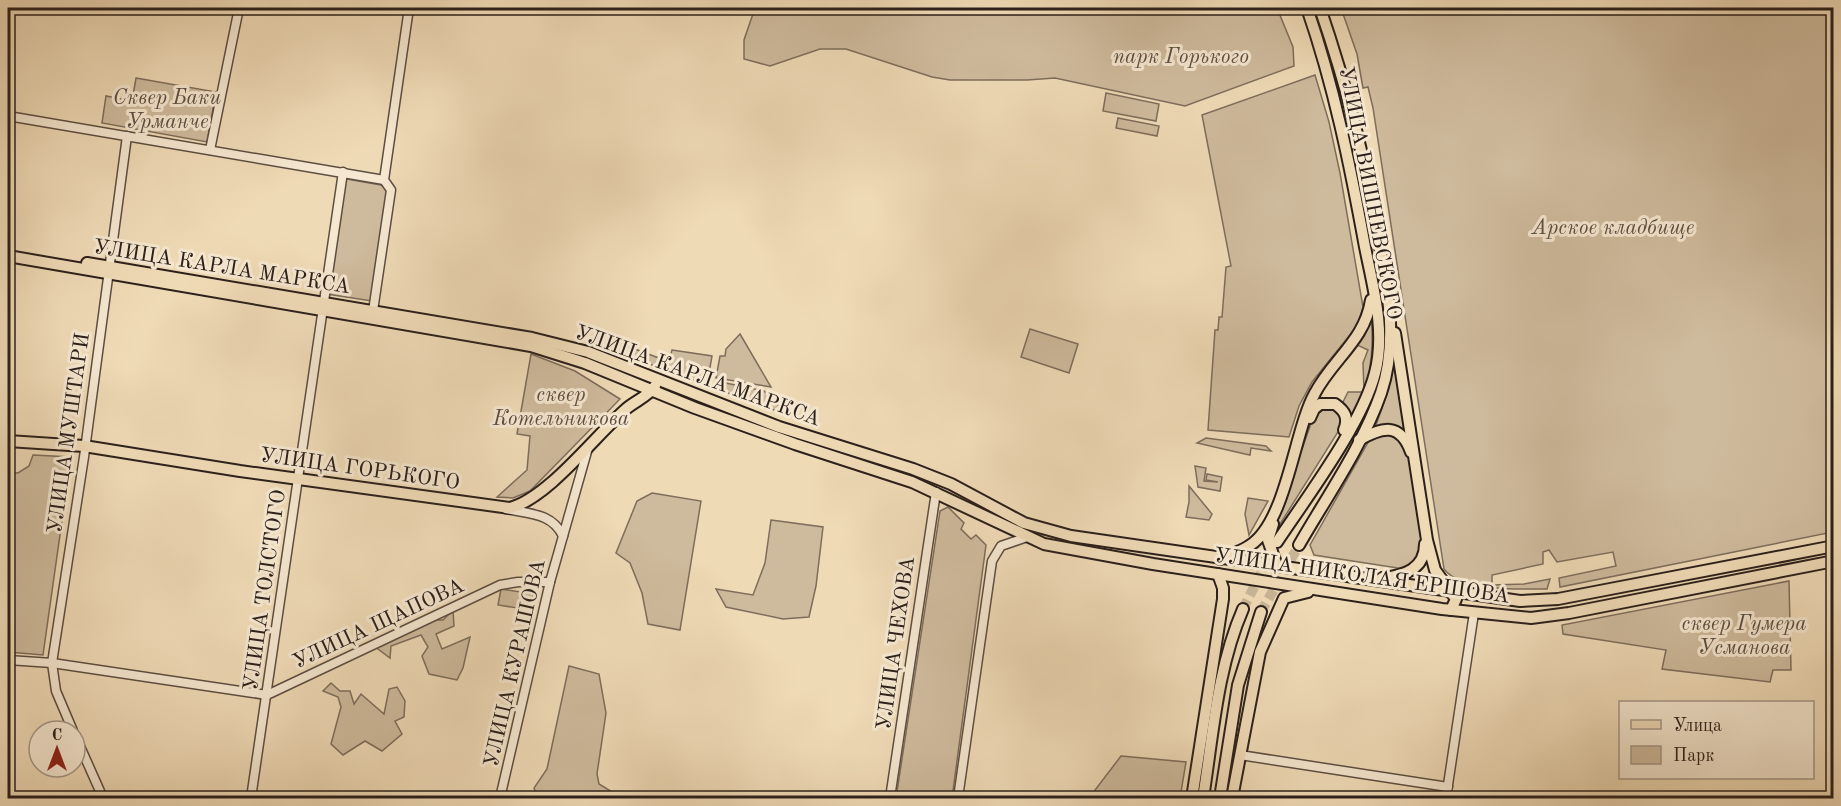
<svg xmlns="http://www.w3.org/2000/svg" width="1841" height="806" font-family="'Old Standard TT',serif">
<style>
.green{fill:#ceba9c;stroke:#7d6d5c;stroke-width:1.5}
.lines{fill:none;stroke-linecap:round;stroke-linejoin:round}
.major-tunnel{stroke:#c8b597;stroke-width:10;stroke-dasharray:10 5;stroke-linecap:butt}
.minor-casing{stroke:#5d4e42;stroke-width:11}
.major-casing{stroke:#2c201b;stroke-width:14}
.minor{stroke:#f5e7d0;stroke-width:8}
.major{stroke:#efdab6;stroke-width:10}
.labels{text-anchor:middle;stroke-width:6;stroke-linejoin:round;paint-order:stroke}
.park-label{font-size:21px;font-style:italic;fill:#5d4e42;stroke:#f5e7d0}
.street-label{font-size:21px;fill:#2c201b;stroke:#f5e7d0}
</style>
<rect width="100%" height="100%" fill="#efdab6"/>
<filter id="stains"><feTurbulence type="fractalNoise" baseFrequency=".00333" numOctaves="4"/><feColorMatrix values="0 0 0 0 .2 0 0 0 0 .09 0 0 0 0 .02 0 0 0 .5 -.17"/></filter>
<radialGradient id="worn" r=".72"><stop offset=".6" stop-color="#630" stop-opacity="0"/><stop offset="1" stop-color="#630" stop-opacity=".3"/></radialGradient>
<g class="green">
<polygon points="755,8 1277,8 1293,47 1294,66 1185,106 1055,78 1027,80 950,80 932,77 846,49 820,49 770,66 744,59 744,40"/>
<path d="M1341 8H1833V532L1560 587 1559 578 1616 566 1613 552 1557 562 1549 550 1543 552V564L1492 575V585L1524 584 1550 579 1547 589C1520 589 1462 592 1444 569L1373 108 1368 87 1363 88 1357 54Z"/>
<polygon points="1315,75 1329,122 1340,173 1363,307 1358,325 1312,382 1299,406 1289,437 1208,430 1215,330 1218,330 1219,317 1222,317 1226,267 1231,266 1202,115"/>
<polygon points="136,78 216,92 207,142 102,123 106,96 132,101"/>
<polygon points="1106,93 1159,104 1156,121 1103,111"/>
<polygon points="1118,118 1159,126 1157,136 1116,128"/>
<polygon points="347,179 381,185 387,189 372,301 327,294 343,182"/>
<path d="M1371 318C1374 342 1371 402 1350 418L1324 399 1343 402 1348 392H1364L1363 363 1368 350 1357 345Z"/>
<polygon points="1030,329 1078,344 1069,373 1021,357"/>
<polygon points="740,334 771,387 716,378 720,356 725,356 726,349"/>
<polygon points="614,342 619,343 664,360 661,366 657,367 612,349"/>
<polygon points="672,350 712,356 708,379 701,383 667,369"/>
<polygon points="531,354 575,371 620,399 530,491 513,498 497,497 527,470 530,436 517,434"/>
<polygon points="1393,356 1409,440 1375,428 1389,388"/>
<polygon points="721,382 764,391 788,415 714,388"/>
<polygon points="1322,407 1337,408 1343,424 1270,540 1314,415"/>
<polygon points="1390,432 1408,448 1421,539 1419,560 1404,569 1314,555 1310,545 1370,439"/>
<polygon points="1206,438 1266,446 1271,451 1251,448 1250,455 1245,454 1197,443"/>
<polygon points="33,455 71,457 43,655 8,652 8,472 18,473 29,466"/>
<polygon points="1195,466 1206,468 1204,481 1218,482 1206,480 1207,474 1222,477 1220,491 1198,487"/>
<polygon points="1189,486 1212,514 1209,520 1186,517 1189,502"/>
<polygon points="652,493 701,501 680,630 648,624 642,593 630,563 616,553 637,501"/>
<polygon points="1248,498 1268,501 1249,535 1245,514"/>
<polygon points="948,507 964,523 961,529 971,539 976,535 986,545 952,798 896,798 940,511"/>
<polygon points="771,520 823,527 816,586 809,617 783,619 726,607 716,589 753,595 765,563"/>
<polygon points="1789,581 1791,670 1773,670 1770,682 1662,669 1666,650 1563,634 1562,625"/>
<polygon points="501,589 533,594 530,610 498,605"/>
<polygon points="453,610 454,626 436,634 442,649 470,637 463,668 457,680 429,674 422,656 428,647 421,635 391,646 390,658 374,646 426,620 443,620"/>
<polygon points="569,666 599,674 606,713 597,774 599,784 622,798 538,798 534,788 547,769"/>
<polygon points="331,683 340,691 350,691 354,704 361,694 384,714 389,689 397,687 405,701 404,717 395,721 402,734 382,751 365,741 343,755 331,744 341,707 338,697 323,691"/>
<polygon points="1121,756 1186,762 1180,798 1089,798"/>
</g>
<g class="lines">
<g class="major-tunnel">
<polyline points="1243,609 1275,545"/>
<polyline points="1261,612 1299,545"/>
</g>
<g class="minor-casing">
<g id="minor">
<polyline points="8,116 384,180"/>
<polyline points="210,150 239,8"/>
<polyline points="373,311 391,190 384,180 409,8"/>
<path d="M506 509C530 514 552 513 563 536"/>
<polyline points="8,660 52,663 267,695 500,585 518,582 550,582"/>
<polyline points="73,731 56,691 52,663 84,457 127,136"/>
<polyline points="75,735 103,798"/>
<polyline points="1240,755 1448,787"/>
<polyline points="251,798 343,172"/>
<polyline points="500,798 550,582 588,448"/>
<polyline points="890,798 936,492"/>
<polyline points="958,798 992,561 1001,546 1027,537"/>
<polyline points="1446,798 1474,613"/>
</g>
</g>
<g class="major-casing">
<g id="major">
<polyline points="8,256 531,346 585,363 695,408 795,444 912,482 1044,544 1153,564 1442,609 1531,618 1569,613 1834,561"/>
<polyline points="87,263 532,338 588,352 779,427 913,469 951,484 1024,523 1071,536 1520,601 1558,599 1834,546"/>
<polyline points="1395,333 1427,540 1435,570 1456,599 1451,610"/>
<path d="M1310 418 1314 409 1320 404H1335C1345 411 1349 418 1344 430"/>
<path d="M1359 440C1382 427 1400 422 1411 452"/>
<path d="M8 441 84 446 240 471 510 508C548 498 595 436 626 409 635 401 649 396 655 386"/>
<polyline points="1273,524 1268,540 1277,566"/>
<path d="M1277 542C1307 497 1362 424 1375 373 1386 332 1373 287 1365 247 1350 165 1334 86 1307 8"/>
<path d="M1299 545C1326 498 1363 445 1381 393 1398 343 1388 291 1379 241 1366 161 1346 84 1320 8"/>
<path d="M1220 559C1229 555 1240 552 1249 546 1287 523 1294 430 1315 393 1333 359 1365 340 1371 300"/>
<path d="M1382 578C1404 576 1425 569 1425 544"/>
<polyline points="1192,798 1223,599 1223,588 1218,574"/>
<path d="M1203 798C1213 735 1217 669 1243 609"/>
<polyline points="1220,798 1238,685 1261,612"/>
<polyline points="1232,798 1260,652 1284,598 1308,592"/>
</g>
</g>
<use href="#minor" class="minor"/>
<use href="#major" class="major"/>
</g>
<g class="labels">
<g class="park-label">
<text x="1181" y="63">парк Горького</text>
<text x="167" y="104">Сквер Баки<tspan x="167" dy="24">Урманче</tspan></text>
<text x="1613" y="234">Арское кладбище</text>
<text x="561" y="401">сквер<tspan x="561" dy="24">Котельникова</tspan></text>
<text x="1744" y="630">сквер Гумера<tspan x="1744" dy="24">Усманова</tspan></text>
</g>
<g class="street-label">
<text transform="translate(1371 193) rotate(79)" y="7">УЛИЦА ВИШНЕВСКОГО</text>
<text transform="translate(222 266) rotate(9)" y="7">УЛИЦА КАРЛА МАРКСА</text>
<text transform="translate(698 375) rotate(20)" y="7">УЛИЦА КАРЛА МАРКСА</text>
<text transform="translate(68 433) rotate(-82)" y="7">УЛИЦА МУШТАРИ</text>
<text transform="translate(360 468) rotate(8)" y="7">УЛИЦА ГОРЬКОГО</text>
<text transform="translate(1362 575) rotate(8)" y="7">УЛИЦА НИКОЛАЯ ЕРШОВА</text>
<text transform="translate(264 590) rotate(-82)" y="7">УЛИЦА ТОЛСТОГО</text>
<text transform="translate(378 623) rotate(-25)" y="7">УЛИЦА ЩАПОВА</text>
<text transform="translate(895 643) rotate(-82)" y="7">УЛИЦА ЧЕХОВА</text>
<text transform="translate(514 663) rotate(-77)" y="7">УЛИЦА КУРАШОВА</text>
</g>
</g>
<rect width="1841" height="806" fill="none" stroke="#efdab6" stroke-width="30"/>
<rect x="9" y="9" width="1823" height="788" fill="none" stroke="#2c201b" stroke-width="3"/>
<rect x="15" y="15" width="1811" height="776" fill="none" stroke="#2c201b" stroke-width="1.5"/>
<rect x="1619" y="701" width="195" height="78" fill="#f5e7d0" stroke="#a59788" stroke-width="1.5"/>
<rect x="1631" y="720" width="30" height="9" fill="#efdab6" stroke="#a59788" stroke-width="1.5"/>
<text x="1673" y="731" font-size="18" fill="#2c201b">Улица</text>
<rect x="1631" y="746" width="30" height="18" fill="#ceba9c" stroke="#a59788" stroke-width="1.5"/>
<text x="1673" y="761" font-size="18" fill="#2c201b">Парк</text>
<g transform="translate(57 749)"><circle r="28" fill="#f5e7d0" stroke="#a59788" stroke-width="1.5"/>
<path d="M0-4.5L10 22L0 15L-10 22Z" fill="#8f2418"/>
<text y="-9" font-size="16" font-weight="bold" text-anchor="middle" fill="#2c201b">С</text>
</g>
<rect width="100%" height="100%" filter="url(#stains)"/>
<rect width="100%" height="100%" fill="url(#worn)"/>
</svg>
